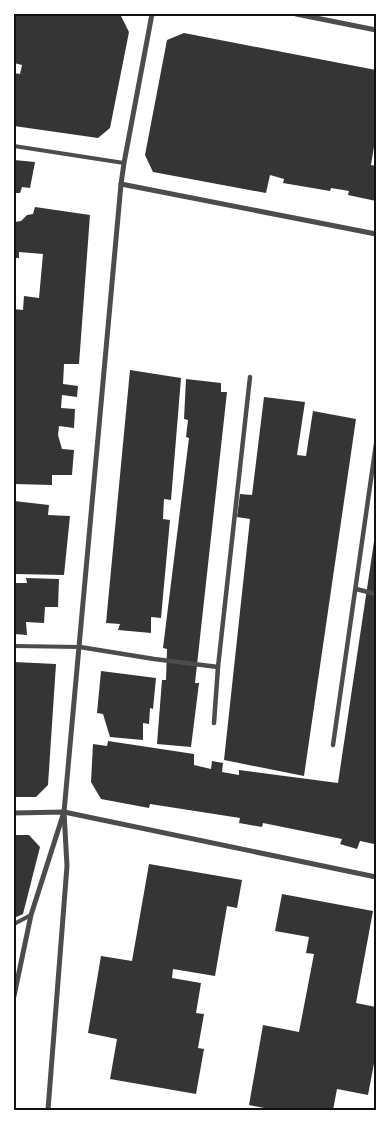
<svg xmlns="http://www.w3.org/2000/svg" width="390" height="1124" font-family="Merriweather,serif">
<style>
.building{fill:#353535}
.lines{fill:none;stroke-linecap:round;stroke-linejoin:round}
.service{stroke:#4c4c4c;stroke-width:4}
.pedestrian{stroke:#4c4c4c;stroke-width:4.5}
.minor{stroke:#4c4c4c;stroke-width:5}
.neatline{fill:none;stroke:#111;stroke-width:2}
</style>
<rect width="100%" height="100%" fill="#fff"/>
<g class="building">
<polygon points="14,14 120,14 129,32 110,128 98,138 14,126 14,73 20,74 22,65 14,63"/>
<polygon points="184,33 376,70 376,134 371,165 376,166 376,201 348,195 349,191 331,188 330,191 283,183 284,179 270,175 266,193 153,172 145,155 167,40"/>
<polygon points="14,160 35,162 30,188 22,187 20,193 15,193 16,197 14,196"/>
<polygon points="35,207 90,215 79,364 64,364 63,384 78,386 77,397 62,395 61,408 75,409 74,428 59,426 58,435 62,449 74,450 72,475 52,475 52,485 14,484 14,309 23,310 24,296 39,298 43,254 19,252 19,258 14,258 14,222 21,221 27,215 33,214"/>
<polygon points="130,370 181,378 171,500 164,499 163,519 170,520 161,618 151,617 151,633 118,630 120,624 106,623"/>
<polygon points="186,379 221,383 221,392 227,392 195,683 199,683 191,747 157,744 162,680 166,680 167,649 163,648 189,438 186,437 188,420 184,419"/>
<polygon points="264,397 305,402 297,455 306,456 313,411 356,419 304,776 224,760 250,519 237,517 240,494 252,495"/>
<polygon points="14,501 49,505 48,515 70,516 64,575 14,574"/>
<polygon points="375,535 376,833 374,844 360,841 357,849 340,844 342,839 263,823 262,827 239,823 240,818 150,804 149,808 101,799 91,782 93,744 107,746 108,741 194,754 194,765 211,769 212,761 223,763 222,772 239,775 239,770 338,783"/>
<polygon points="26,578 59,579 58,607 45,607 44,623 26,622 27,635 14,634 14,583 27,583"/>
<polygon points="14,662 56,664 48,785 36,797 14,797"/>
<polygon points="101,671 156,678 153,709 150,708 149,724 143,723 143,740 110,737 103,714 97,713"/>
<polygon points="14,835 29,835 40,847 23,914 14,918"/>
<polygon points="149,864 242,880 237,908 227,906 215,976 173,969 172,978 201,983 196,1013 204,1014 198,1048 204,1049 196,1094 110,1079 117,1039 88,1033 101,956 132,961"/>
<polygon points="282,894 373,911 356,1003 376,1007 376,1053 368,1095 337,1089 333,1110 274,1110 249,1105 263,1025 299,1032 314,954 306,953 309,937 275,931"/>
</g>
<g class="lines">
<g class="service">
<polyline points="14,146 124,163"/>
<polyline points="14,646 80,647"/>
<polyline points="14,924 31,915"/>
</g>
<g class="pedestrian">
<polyline points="356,589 376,594"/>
<polyline points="80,647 154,659 218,667"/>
<polyline points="214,723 218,667 250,377"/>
<polyline points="333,745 376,444"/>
</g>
<g class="minor">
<polyline points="296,14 376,30"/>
<polyline points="121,184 376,234"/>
<polyline points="14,813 64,812 376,877"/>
<polyline points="14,996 31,915 63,815"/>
<polyline points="48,1110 67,866 64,812 121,184 124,163 152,14"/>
</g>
</g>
<rect width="390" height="1124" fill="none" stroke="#ffffff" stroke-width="30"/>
<rect x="15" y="15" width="360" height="1094" class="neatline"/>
</svg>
